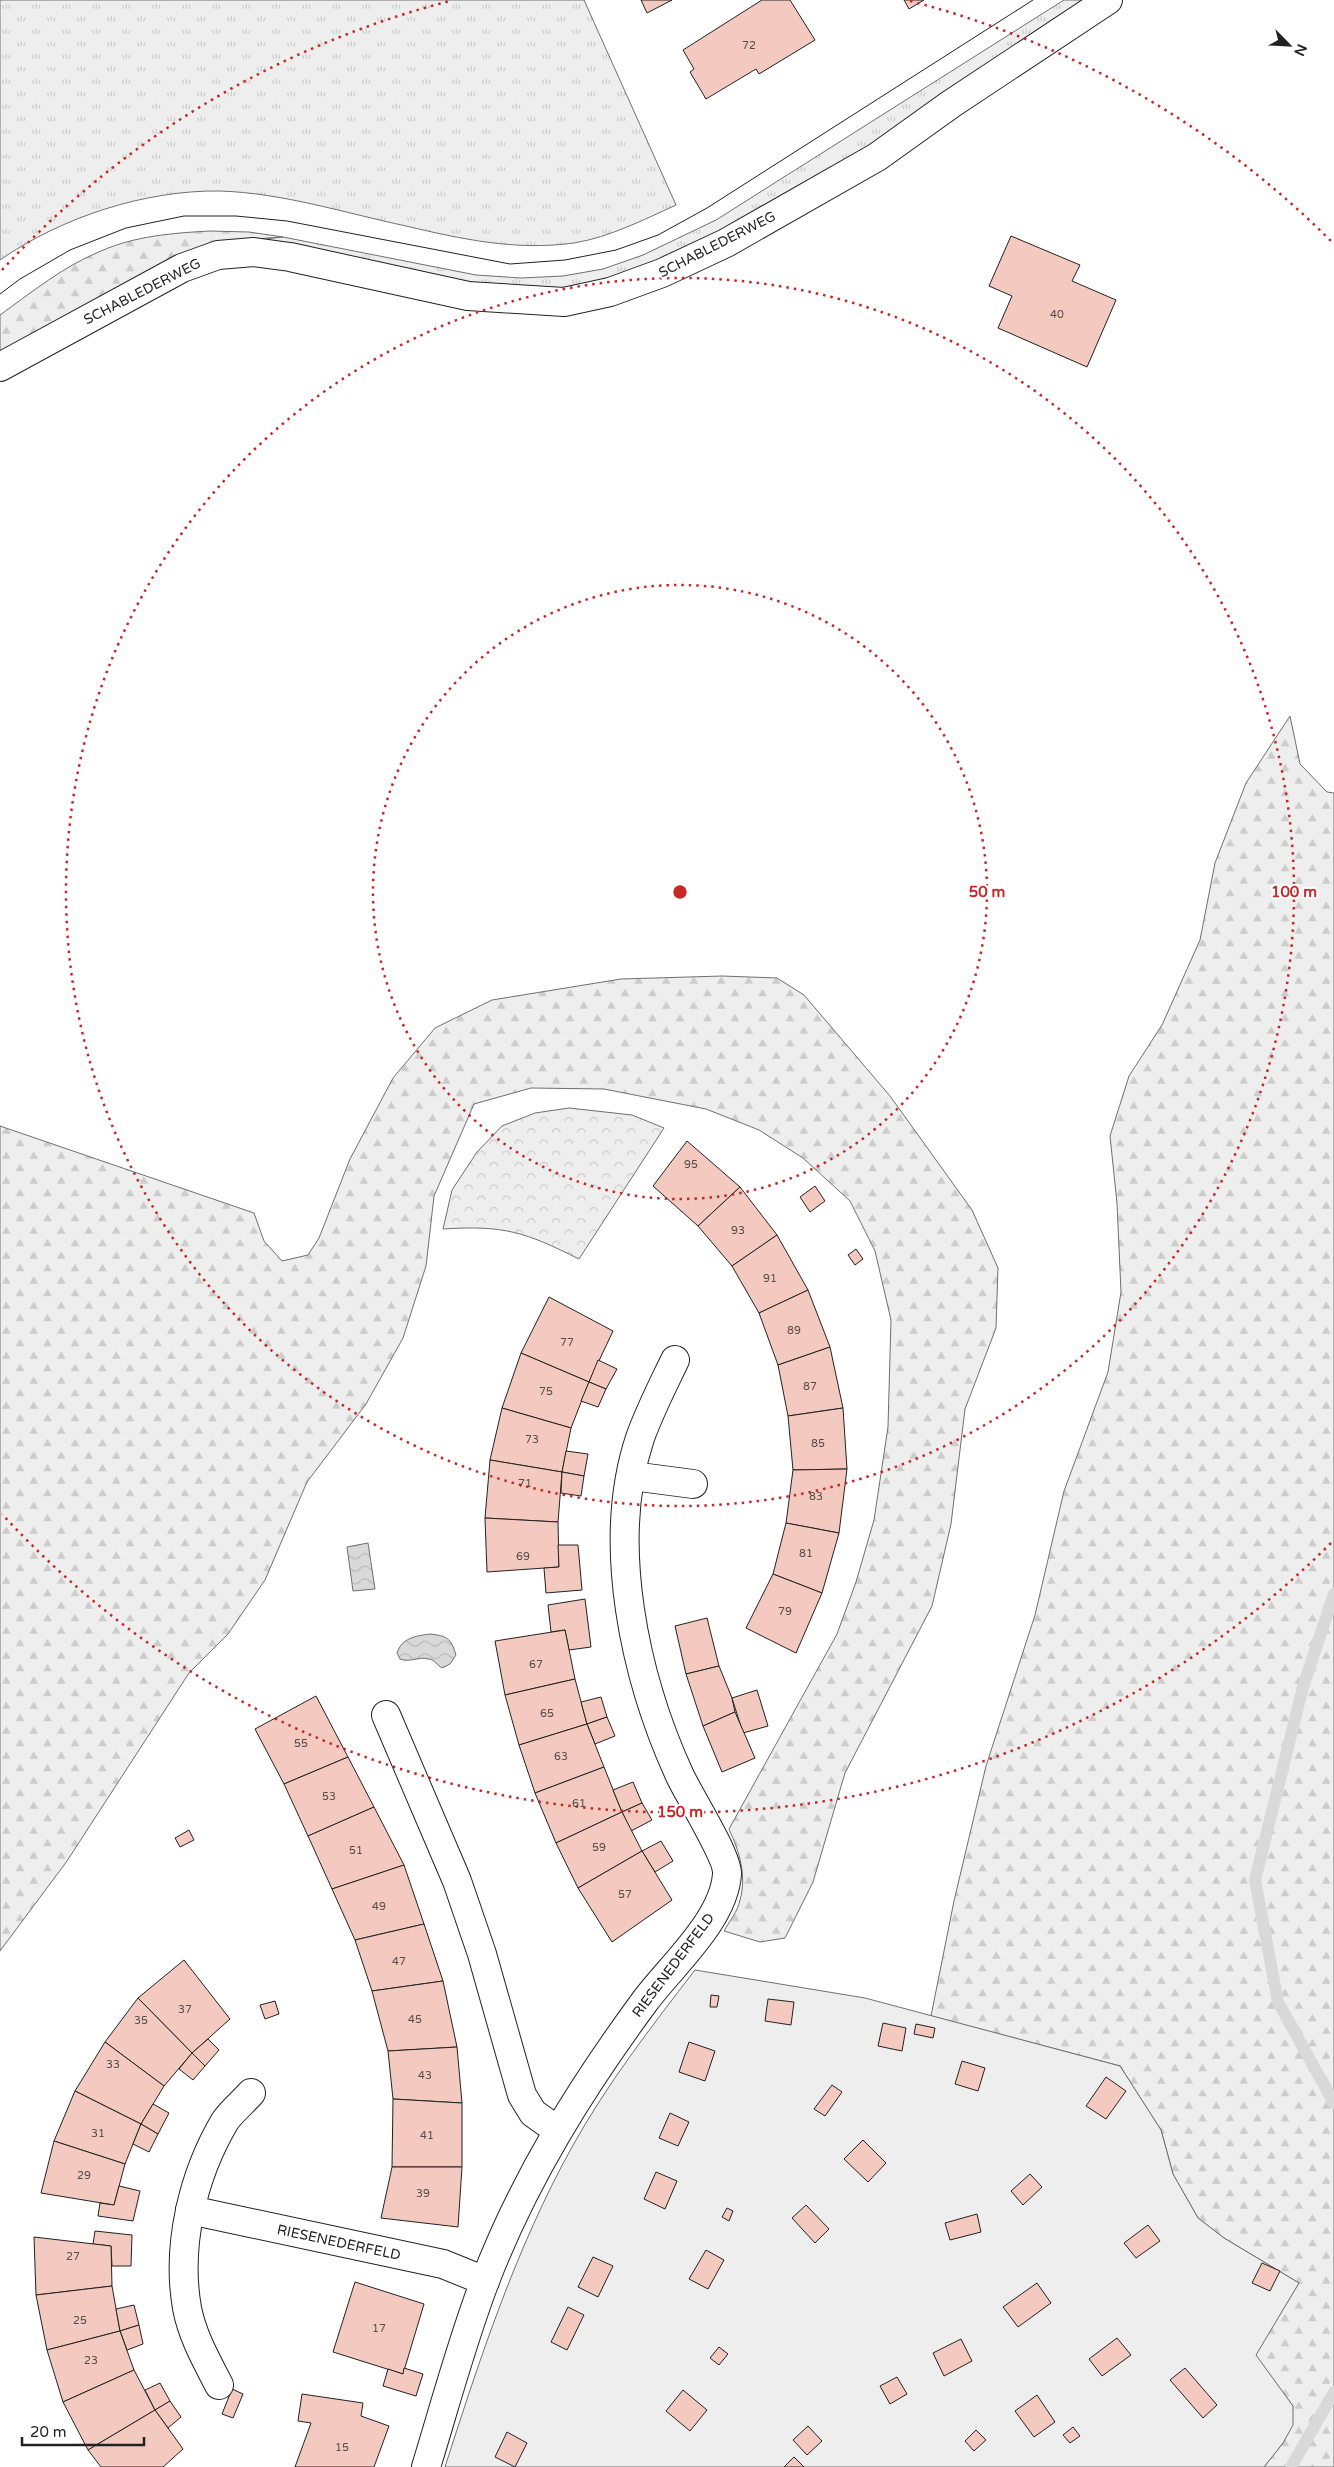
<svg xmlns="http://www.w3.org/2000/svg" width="1334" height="2467" font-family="'Varela Round',sans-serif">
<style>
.grass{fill:url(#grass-tufts);stroke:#6f6f6f}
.forest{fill:url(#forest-firs);stroke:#6f6f6f}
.park{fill:url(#park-crowns);stroke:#6f6f6f}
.garden{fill:#eee;stroke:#6f6f6f}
.water{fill:url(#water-waves);stroke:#6f6f6f}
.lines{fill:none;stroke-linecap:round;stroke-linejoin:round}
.stream{stroke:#d9d9d9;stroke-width:12}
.building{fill:#f3c9c0;stroke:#222}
.minor-casing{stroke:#222;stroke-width:30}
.minor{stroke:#fff;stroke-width:28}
.tram{stroke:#222;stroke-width:1}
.ring{fill:none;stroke:#c62828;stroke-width:2.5;stroke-dasharray:2.5 5}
.labels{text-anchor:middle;stroke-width:4;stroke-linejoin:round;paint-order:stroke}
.number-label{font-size:11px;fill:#564c4a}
.street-label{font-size:14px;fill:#222;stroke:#fff}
.centre{fill:#c62828;stroke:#fff;stroke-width:2.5}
.ring-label{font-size:15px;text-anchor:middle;font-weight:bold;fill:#c62828;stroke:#fff;stroke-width:4;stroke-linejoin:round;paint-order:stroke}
</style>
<defs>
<pattern id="grass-tufts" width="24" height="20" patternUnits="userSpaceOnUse" patternTransform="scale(1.25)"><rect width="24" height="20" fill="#eee"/><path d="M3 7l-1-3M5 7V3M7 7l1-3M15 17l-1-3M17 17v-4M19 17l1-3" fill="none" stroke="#ccc"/></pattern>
<pattern id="forest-firs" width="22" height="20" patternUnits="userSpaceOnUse" patternTransform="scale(1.25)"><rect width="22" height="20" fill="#eee"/><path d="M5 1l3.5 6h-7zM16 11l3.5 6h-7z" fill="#ccc"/></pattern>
<pattern id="park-crowns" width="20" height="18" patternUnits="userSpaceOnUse" patternTransform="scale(1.25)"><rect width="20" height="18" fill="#eee"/><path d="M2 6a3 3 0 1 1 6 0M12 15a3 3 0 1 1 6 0" fill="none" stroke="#ccc"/></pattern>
<pattern id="water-waves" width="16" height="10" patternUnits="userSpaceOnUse" patternTransform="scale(1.25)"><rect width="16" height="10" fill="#d9d9d9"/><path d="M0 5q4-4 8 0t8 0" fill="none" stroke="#bababa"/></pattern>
</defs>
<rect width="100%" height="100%" fill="#fff"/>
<g class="grass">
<path d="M0 0H584L676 205C643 220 610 237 574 243 516 251 461 239 406 226 345 213 283 193 220 191 145 190 62 217 0 260Z"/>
<polygon points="1064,0 1087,0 883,139 723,233 612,281 555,292 503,290 246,241 283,237 476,275 521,278 563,276 603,269 643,255 716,220"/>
</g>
<g class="forest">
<path d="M210 231 249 232 283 237 211 242 0 355V315C32 292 64 266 101 251 135 236 173 233 210 231Z"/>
<polygon points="1290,716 1300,764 1327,792 1334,793 1334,2467 1264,2467 1283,2443 1293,2406 1255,2355 1299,2283 1224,2238 1198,2218 1173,2174 1161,2130 1120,2066 931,2016 954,1901 986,1766 1035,1615 1064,1491 1108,1372 1121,1292 1117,1203 1110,1136 1129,1076 1162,1025 1200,940 1215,863 1246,783"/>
<path d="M722 976 777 978 804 995 890 1096 972 1210 998 1268 996 1328 965 1409 951 1524 932 1606 845 1773 813 1882 785 1938 760 1942 724 1931C729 1922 738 1911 740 1900 747 1875 739 1851 729 1829L837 1634 856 1582 874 1520 888 1427 891 1320 875 1251 850 1201 803 1158 759 1130 706 1109 604 1089 531 1088 474 1104 434 1196 426 1266 403 1338 366 1404 307 1482 265 1580 228 1634 189 1673 67 1861 0 1951V1126L254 1213 264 1241 282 1261 308 1255 319 1238 350 1159 393 1078 435 1028 492 1000 621 979Z"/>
</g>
<path class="park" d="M569 1108 632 1115 664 1128 579 1259C525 1232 504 1225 443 1229L452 1190 477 1152 502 1126 535 1113Z"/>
<path class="garden" d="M695 1970 865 1998 1120 2066 1161 2130 1173 2174 1198 2218 1224 2238 1299 2283 1256 2355 1293 2406V2425L1283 2443 1264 2467H445C480 2358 516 2248 572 2147 607 2084 651 2027 695 1970Z"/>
<g class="water">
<polygon points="368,1543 375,1589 353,1591 347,1547"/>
<path d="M430 1634C447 1636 451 1638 456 1655L450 1664 442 1668C437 1665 435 1660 429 1659 419 1656 410 1663 400 1659L397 1653C402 1638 415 1636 430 1634Z"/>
</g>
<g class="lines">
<g class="stream">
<polyline points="1334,1594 1303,1687 1255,1880 1278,2002 1334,2103"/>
<polyline points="1291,2467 1334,2392"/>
</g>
</g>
<g class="building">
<polygon points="641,0 672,0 647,13"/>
<polygon points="762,0 790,0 815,40 759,74 756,69 706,99 690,72 694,69 683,50"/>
<polygon points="904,0 924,0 909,9"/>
<polygon points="1011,236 1080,265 1072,281 1116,300 1087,367 998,328 1012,296 989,286"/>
<polygon points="687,1141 740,1187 698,1226 653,1186"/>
<polygon points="815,1186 825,1201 810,1212 800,1197"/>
<polygon points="740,1187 777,1235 732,1266 698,1226"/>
<polygon points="777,1235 808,1290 759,1313 732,1266"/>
<polygon points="856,1249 863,1259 855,1265 848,1255"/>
<polygon points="808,1290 830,1347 778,1365 759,1313"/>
<polygon points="549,1297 613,1331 589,1382 521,1353"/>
<polygon points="830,1347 843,1408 788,1416 778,1365"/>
<polygon points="521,1353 589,1382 571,1428 502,1408"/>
<polygon points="598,1360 617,1369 606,1389 589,1382"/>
<polygon points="589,1382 606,1389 598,1407 581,1401"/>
<polygon points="502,1408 571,1428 562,1472 490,1460"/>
<polygon points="843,1408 847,1469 793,1470 788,1416"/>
<polygon points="566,1451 588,1454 584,1476 562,1472"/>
<polygon points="490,1460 562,1472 558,1522 485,1518"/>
<polygon points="847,1469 839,1533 786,1523 793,1470"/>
<polygon points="562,1472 584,1476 581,1496 561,1493"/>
<polygon points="485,1518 558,1522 559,1567 487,1572"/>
<polygon points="786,1523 839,1533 822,1593 773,1574"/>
<polygon points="558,1545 578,1545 582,1590 546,1593 544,1568 559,1567"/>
<polygon points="773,1574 822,1593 796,1653 746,1628"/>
<polygon points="585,1599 591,1647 569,1650 565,1630 551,1632 548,1605"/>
<polygon points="707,1618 719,1666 686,1674 675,1626"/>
<polygon points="565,1630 575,1679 505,1695 495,1641"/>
<polygon points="719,1666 732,1698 735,1712 703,1726 686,1674"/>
<polygon points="575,1679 587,1724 519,1745 505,1695"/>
<polygon points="757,1690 768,1726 743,1733 732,1698"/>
<polygon points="316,1696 348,1757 284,1784 255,1729"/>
<polygon points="601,1697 607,1717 587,1724 581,1702"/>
<polygon points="735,1712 755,1758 722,1772 703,1726"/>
<polygon points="607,1717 615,1736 595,1744 587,1724"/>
<polygon points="587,1724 604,1767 535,1793 519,1745"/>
<polygon points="348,1757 374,1807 308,1836 284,1784"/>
<polygon points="604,1767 622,1812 556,1843 535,1793"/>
<polygon points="633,1782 642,1803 622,1812 613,1790"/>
<polygon points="642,1803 652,1820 631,1831 622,1812"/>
<polygon points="374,1807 404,1865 332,1889 308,1836"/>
<polygon points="622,1812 642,1851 578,1888 556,1843"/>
<polygon points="189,1830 194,1840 180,1847 175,1838"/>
<polygon points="661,1841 673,1861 655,1872 642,1851"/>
<polygon points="642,1851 672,1900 612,1942 578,1888"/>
<polygon points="404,1865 424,1924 355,1940 332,1889"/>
<polygon points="424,1924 443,1981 372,1991 355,1940"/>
<polygon points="184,1960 230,2019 192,2053 138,1998"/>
<polygon points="443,1981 457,2047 388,2051 372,1991"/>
<polygon points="711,1995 719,1996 717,2007 710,2007"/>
<polygon points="138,1998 192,2053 164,2086 105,2042"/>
<polygon points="768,1999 794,2002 791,2025 765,2021"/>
<polygon points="275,2001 279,2014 265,2019 260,2005"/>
<polygon points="883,2023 906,2028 902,2051 878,2046"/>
<polygon points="916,2024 935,2028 933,2038 914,2034"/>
<polygon points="208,2039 219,2050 205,2066 192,2053"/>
<polygon points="105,2042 164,2086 141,2124 75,2091"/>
<polygon points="689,2042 715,2051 705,2081 679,2072"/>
<polygon points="457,2047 462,2103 393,2099 388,2051"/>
<polygon points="192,2053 205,2066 193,2080 179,2069"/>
<polygon points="962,2061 985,2068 978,2091 955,2084"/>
<polygon points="1106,2077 1126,2091 1106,2119 1086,2106"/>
<polygon points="832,2085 842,2092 825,2116 814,2109"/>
<polygon points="75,2091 141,2124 125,2164 54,2141"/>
<polygon points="393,2099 462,2103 462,2167 392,2167"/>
<polygon points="153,2104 169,2113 158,2134 141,2124"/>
<polygon points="670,2113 689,2122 678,2146 659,2138"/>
<polygon points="141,2124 158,2134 149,2152 133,2144"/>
<polygon points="863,2140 886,2163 868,2182 844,2159"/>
<polygon points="54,2141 125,2164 114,2205 41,2193"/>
<polygon points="392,2167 462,2167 458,2227 381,2218"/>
<polygon points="656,2172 677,2181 665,2209 644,2199"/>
<polygon points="1030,2174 1042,2187 1023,2205 1011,2191"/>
<polygon points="119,2186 140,2191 133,2221 98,2216 100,2203 114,2205"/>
<polygon points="806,2205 829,2229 815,2243 792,2218"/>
<polygon points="727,2208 733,2211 729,2221 722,2217"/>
<polygon points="977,2214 981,2232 950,2240 945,2223"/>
<polygon points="1148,2225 1160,2241 1136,2258 1124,2243"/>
<polygon points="95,2231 132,2235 131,2266 112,2266 111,2246 93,2244"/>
<polygon points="34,2237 111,2246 112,2286 36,2295"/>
<polygon points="706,2250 724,2260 708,2289 689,2279"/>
<polygon points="593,2257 613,2266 598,2297 578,2287"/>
<polygon points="1262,2263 1280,2271 1270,2291 1252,2283"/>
<polygon points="355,2282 424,2304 403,2374 333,2352"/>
<polygon points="1037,2283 1051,2303 1018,2327 1003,2307"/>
<polygon points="112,2286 120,2331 47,2350 36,2295"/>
<polygon points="134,2305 139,2325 120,2331 116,2309"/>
<polygon points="568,2307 584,2315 567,2350 551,2342"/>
<polygon points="139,2325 143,2344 127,2350 120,2331"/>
<polygon points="120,2331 134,2370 63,2402 47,2350"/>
<polygon points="1117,2338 1131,2355 1102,2376 1089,2359"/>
<polygon points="961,2339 972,2361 944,2376 933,2353"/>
<polygon points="719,2347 728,2354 719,2365 710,2358"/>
<polygon points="404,2368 423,2374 416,2396 383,2386 388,2369 403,2374"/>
<polygon points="1185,2368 1217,2405 1203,2418 1170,2380"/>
<polygon points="134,2370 155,2410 88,2450 63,2402"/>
<polygon points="897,2377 907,2394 890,2404 880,2386"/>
<polygon points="160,2383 170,2401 155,2410 145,2390"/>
<polygon points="232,2389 243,2394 233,2418 222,2414"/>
<polygon points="683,2390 707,2410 690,2431 666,2411"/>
<polygon points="302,2394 363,2403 361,2416 389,2426 374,2467 295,2467 311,2423 298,2421"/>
<polygon points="1037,2395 1055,2422 1034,2437 1015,2411"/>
<polygon points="170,2401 181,2417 168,2428 155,2410"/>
<polygon points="155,2410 183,2449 163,2467 101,2467 88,2450"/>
<polygon points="808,2426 822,2441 807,2455 793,2440"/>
<polygon points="1073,2427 1080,2436 1070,2443 1063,2435"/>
<polygon points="976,2430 986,2440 974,2451 965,2441"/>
<polygon points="507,2432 527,2443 515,2467 495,2457"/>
<polygon points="794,2457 804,2467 784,2467"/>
</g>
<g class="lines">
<g class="minor-casing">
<g id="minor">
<polyline points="0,367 182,268 218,255 254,252 290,257 468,296 564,302 610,292 662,273 726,243 877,157 951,104 1108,0"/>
<polyline points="632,1476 693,1484"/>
<polyline points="386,1715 457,1881 482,1954 522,2095 533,2113 557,2130"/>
<polyline points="190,2210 443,2264 485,2281"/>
<path d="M219 2385C206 2360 192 2335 187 2308 176 2245 193 2175 225 2121 232 2111 243 2102 251 2093"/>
<path d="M426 2467C445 2405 462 2341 485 2281 524 2179 581 2088 645 2001 672 1965 724 1920 727 1874 728 1857 690 1797 680 1776 635 1678 605 1543 640 1438 650 1410 663 1385 675 1360"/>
</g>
</g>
<use href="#minor" class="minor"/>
<polyline class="tram" points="0,294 20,279 70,250 126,228 184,216 236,216 287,221 510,264 565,260 616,250 658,235 707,208 1033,0"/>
</g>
<g class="ring">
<circle cx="680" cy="892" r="307"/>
<circle cx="680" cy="892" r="614"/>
<path d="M1331 1543A920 920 0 0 1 2 1514M2 270A920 920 0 0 1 450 1M910 1A920 920 0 0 1 1331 241"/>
</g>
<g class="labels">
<g class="number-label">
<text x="749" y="49">72</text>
<text x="1057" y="318">40</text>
<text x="691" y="1168">95</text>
<text x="738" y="1234">93</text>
<text x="770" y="1282">91</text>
<text x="794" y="1334">89</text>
<text x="567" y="1346">77</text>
<text x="810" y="1390">87</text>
<text x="546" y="1395">75</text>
<text x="532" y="1443">73</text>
<text x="818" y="1447">85</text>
<text x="525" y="1487">71</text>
<text x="816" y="1500">83</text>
<text x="806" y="1557">81</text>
<text x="523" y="1560">69</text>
<text x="785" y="1615">79</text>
<text x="536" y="1668">67</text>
<text x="547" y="1717">65</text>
<text x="301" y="1747">55</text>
<text x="561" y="1760">63</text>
<text x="329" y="1800">53</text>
<text x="579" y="1807">61</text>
<text x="599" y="1851">59</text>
<text x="356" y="1854">51</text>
<text x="625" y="1898">57</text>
<text x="379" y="1910">49</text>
<text x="399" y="1965">47</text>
<text x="185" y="2013">37</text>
<text x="415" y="2023">45</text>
<text x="141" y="2024">35</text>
<text x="113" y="2068">33</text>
<text x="425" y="2079">43</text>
<text x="98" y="2137">31</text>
<text x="427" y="2139">41</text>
<text x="84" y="2179">29</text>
<text x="423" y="2197">39</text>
<text x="73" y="2260">27</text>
<text x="80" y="2324">25</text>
<text x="379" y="2332">17</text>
<text x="91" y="2364">23</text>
<text x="342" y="2451">15</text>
</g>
<g class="street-label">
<text transform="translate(717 244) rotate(-27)" y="5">SCHABLEDERWEG</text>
<text transform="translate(142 291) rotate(-27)" y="5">SCHABLEDERWEG</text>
<text transform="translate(673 1965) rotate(-53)" y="5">RIESENEDERFELD</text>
<text transform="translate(339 2242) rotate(12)" y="5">RIESENEDERFELD</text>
</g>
</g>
<circle cx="680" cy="892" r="8" class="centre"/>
<g class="ring-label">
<text x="987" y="897">50 m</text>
<text x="1294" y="897">100 m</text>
<text x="680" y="1817">150 m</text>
</g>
<g transform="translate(1289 45) rotate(114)" stroke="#ffffff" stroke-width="4" paint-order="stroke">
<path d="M0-4L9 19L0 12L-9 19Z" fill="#222222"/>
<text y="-8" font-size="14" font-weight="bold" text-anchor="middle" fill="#222222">N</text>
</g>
<path d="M22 2437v8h122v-8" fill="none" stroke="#222222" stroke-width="2.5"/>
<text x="30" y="2437" font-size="15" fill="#222222" stroke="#ffffff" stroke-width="4" paint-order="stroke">20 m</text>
</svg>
